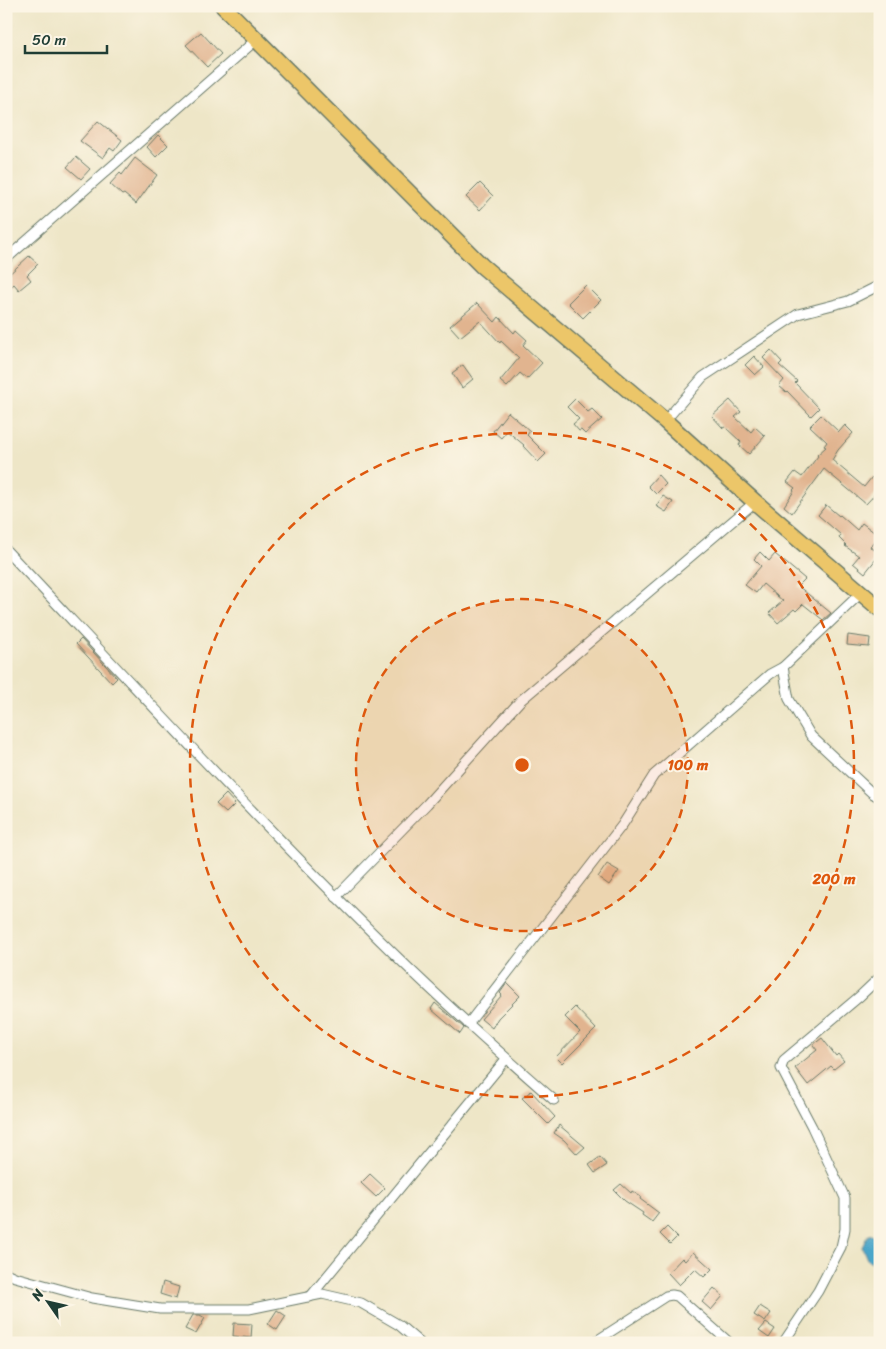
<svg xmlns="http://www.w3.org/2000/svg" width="886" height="1349" font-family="Sriracha,sans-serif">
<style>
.water{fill:#4ba6c9;stroke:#35727e}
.building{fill:#e1b48f}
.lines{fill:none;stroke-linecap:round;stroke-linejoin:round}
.street-casing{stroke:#677867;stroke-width:11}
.primary-casing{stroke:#677867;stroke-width:18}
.street{stroke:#fff;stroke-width:9}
.primary{stroke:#ecc669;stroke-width:15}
.ring{fill:none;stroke:#de580e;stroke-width:2.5;stroke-dasharray:9 6}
.centre{fill:#de580e;stroke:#fcf5e5;stroke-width:2.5}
.ring-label{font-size:15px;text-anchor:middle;font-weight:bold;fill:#de580e;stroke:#fcf5e5;stroke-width:4;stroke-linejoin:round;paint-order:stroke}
</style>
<rect width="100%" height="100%" fill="#fcf5e5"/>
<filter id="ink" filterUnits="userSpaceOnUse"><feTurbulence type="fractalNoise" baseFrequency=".02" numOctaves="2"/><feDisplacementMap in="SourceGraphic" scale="10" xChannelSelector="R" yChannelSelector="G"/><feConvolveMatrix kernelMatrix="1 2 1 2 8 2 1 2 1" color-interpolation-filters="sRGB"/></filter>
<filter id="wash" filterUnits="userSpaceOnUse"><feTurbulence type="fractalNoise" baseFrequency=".0096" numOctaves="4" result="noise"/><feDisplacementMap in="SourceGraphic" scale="20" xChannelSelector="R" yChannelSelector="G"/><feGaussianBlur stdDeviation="1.12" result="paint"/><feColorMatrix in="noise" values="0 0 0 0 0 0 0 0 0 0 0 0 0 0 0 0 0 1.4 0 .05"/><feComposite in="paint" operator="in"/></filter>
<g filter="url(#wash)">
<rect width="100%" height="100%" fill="#eee6c7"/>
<polygon class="water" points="880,1234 880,1267 867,1259 862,1247 868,1235"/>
<g id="blocks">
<g class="building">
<polygon points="201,32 221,54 207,67 186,45"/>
<polygon points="98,121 122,140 114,151 110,148 103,158 80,141"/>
<polygon points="158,135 168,145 156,157 147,147"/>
<polygon points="76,157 90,169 81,179 67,167"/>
<polygon points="135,158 157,175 136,204 124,194 122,195 110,184 120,173 122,175"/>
<polygon points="480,183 493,196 480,210 466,197"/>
<polygon points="29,256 38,264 27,275 31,280 19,290 14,284 6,291 6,277"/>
<polygon points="586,285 601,300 583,318 568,303"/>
<polygon points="477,303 495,322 499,317 514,333 516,330 527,340 523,345 542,363 527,379 520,373 507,387 500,381 519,358 501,341 500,343 480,321 460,337 450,326"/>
<polygon points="771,350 782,362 779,365 797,381 795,383 819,408 811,416 787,391 786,392 779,386 784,380 763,358"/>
<polygon points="754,356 764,367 755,375 745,365"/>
<polygon points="463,365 473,379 462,388 452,373"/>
<polygon points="575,399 588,412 592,409 602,419 585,434 581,430 579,431 573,424 579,419 567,407"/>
<polygon points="730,400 741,412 735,417 751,432 755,427 765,436 749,454 739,445 741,442 725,427 723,428 712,416"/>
<polygon points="508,412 530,431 527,435 546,454 538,462 523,446 524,445 507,431 501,438 493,431"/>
<polygon points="821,415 839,432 845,425 853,433 838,450 832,460 864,487 872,477 880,483 880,489 866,504 824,469 792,513 784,506 794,491 793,490 795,488 787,482 795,472 802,477 818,456 817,455 826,447 824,446 827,442 810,426"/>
<polygon points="658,475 666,484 656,494 648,486"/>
<polygon points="663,496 673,502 666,512 656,506"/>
<polygon points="826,505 839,516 840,515 857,530 862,523 879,536 870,547 880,554 865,573 853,563 859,556 845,546 846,545 839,538 841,535 818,515"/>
<polygon points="760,552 769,561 775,554 805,579 798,586 831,613 823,620 803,604 796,611 794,609 778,623 769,613 783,601 763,584 756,593 745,585 761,566 754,559"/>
<polygon points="848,635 870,638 869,647 847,645"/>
<polygon points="81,639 117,678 112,683 76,644"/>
<polygon points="226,794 235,804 226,813 216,804"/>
<polygon points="607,864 619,871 609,885 598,877"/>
<polygon points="507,983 520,996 498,1018 492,1028 481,1019 502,995 500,993"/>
<polygon points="435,1003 463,1027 464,1028 460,1034 431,1009"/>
<polygon points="575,1007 596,1029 562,1063 556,1057 580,1032 565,1017"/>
<polygon points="822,1038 836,1056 838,1054 844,1061 834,1069 831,1066 808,1085 795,1068 817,1050 813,1045"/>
<polygon points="531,1091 555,1117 548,1124 522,1098"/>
<polygon points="559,1125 585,1147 577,1154 564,1140 554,1133"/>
<polygon points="600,1157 607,1165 595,1173 589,1165"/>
<polygon points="370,1174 385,1188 376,1197 361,1183"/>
<polygon points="621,1184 631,1193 632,1191 641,1197 640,1199 659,1213 652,1222 642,1215 643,1213 625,1201 614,1190"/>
<polygon points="667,1227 677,1237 670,1244 660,1234"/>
<polygon points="693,1252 712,1269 704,1277 695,1269 679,1285 668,1273 682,1258 685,1261"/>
<polygon points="163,1282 179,1287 176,1299 160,1294"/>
<polygon points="714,1288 723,1296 711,1310 702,1302"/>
<polygon points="760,1306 771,1313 765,1322 754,1315"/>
<polygon points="277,1310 286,1316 277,1330 268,1324"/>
<polygon points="193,1315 200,1315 205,1318 196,1334 185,1329"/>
<polygon points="234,1323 252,1324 251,1338 233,1336"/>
<polygon points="766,1323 775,1329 769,1338 759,1331"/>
</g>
</g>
</g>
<g filter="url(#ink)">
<use href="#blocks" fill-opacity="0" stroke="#677867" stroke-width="1"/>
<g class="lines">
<g class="street-casing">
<g id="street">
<polyline points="6,259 256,40"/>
<polyline points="665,421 703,377 798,314 848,301 880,285"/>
<path d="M6 550C133 685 258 821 390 950 443 1002 498 1051 554 1100"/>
<polyline points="783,667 789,699 811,736 872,793 880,798"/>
<polyline points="336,897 427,804 520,701 755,502"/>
<polyline points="468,1024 623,824 654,775 770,674 783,667 861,593"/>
<polyline points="6,1273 15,1277 92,1298 160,1309 249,1309 322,1294 361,1303 399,1325 420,1343"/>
<polyline points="310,1297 506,1059"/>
<polyline points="593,1343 666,1296 672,1295 677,1296 730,1343"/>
<polyline points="783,1343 818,1291 841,1247 845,1229 845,1198 812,1127 781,1068 784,1060 860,996 880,977"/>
</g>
</g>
<g class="primary-casing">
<polyline id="primary" points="223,6 482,266 665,421 755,502 880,609"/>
</g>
<use href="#street" class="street"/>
<use href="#primary" class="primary"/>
</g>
</g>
<circle cx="522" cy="765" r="166" fill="#de580e" fill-opacity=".12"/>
<g class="ring">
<circle cx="522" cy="765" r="166"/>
<circle cx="522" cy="765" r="332"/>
</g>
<circle cx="522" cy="765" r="8" class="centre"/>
<g class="ring-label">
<text x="688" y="770">100 m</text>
<text x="834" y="884">200 m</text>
</g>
<rect width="886" height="1349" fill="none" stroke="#fcf5e5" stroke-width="25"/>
<g transform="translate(48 1302) rotate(304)" stroke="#fcf5e5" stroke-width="4" paint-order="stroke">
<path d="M0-4L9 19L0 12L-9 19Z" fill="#1f3d34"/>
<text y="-8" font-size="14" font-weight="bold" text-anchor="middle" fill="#1f3d34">N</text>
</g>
<path d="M25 45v8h82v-8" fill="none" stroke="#1f3d34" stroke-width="2.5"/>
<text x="32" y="45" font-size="15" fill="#1f3d34" stroke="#fcf5e5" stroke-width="4" paint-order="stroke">50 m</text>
</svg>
